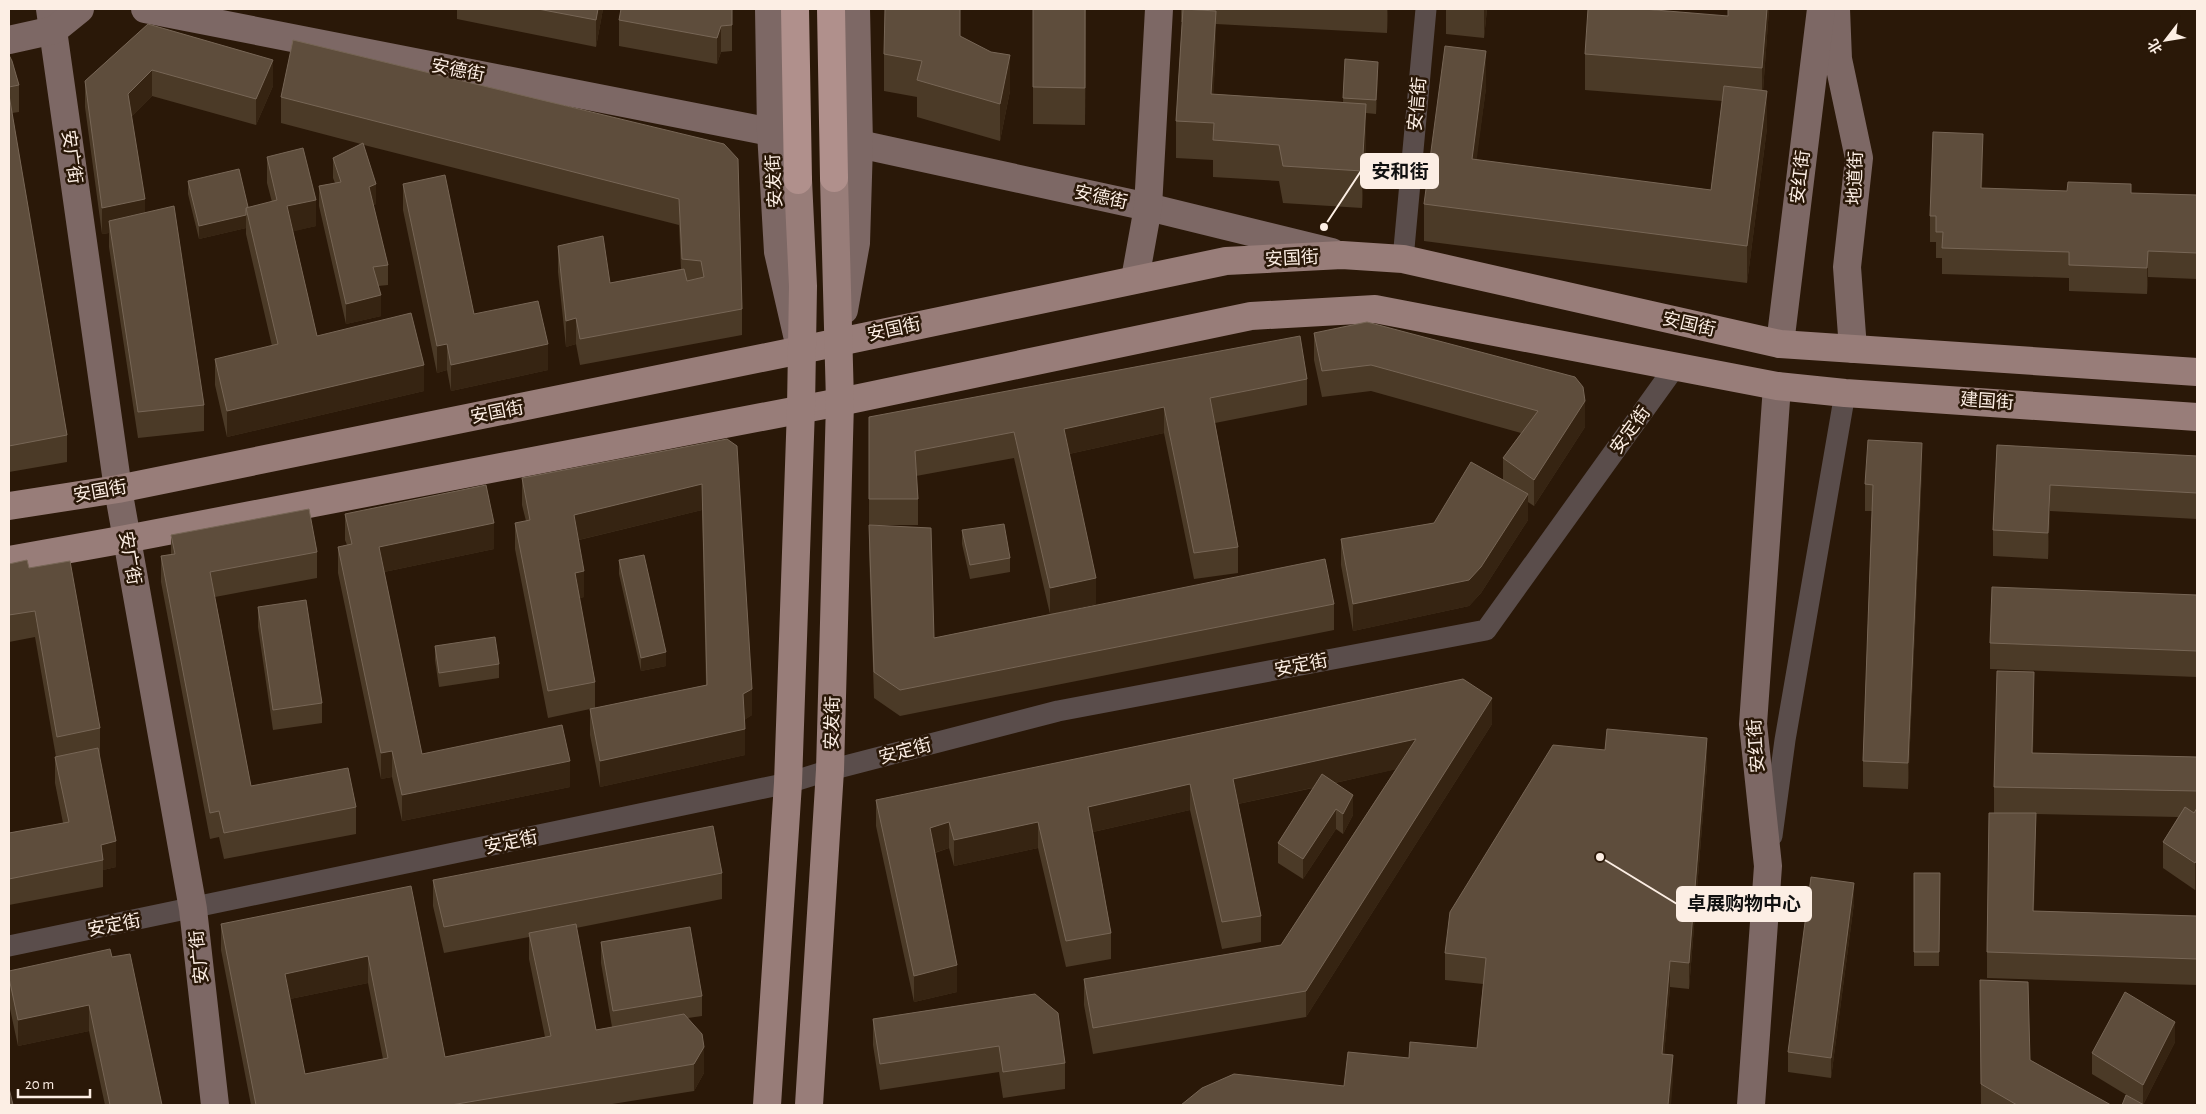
<svg xmlns="http://www.w3.org/2000/svg" width="2206" height="1114" font-family="'Alegreya Sans','Noto Sans SC',sans-serif">
<style>
.lines{fill:none;stroke-linecap:round;stroke-linejoin:round}
.street{stroke:#5a4d4b;stroke-width:21}
.secondary{stroke:#7d6865;stroke-width:28}
.primary{stroke:#987d79;stroke-width:28}
.highway{stroke:#b0908c;stroke-width:28}
.wall{fill:#4b3a27;fill-rule:evenodd}
.shaded-wall{fill:#362412}
.building{fill:#5e4d3c;stroke:#776656;fill-rule:evenodd}
.labels{text-anchor:middle;stroke-width:5;stroke-linejoin:round;paint-order:stroke}
.street-label{font-size:18px;fill:#fceee4;stroke:#2a1808}
.leader{fill:none;stroke:#fceee4;stroke-width:2}
.callout-dot{fill:#fceee4;stroke:#2a1808;stroke-width:2}
.callout{fill:#fceee4;stroke:#fceee4;stroke-width:2}
.callout-label{font-size:19px;text-anchor:middle;font-weight:bold;fill:#111}
</style>
<rect width="100%" height="100%" fill="#2a1808"/>
<g class="lines">
<g class="street">
<polyline points="1403,259 1426,9"/>
<polyline points="1772,836 1785,740 1845,393"/>
<polyline points="9,946 788,783 830,770 1058,711 1486,630 1675,367"/>
</g>
<g class="secondary">
<polyline points="50,9 118,489 193,909 215,1105"/>
<polyline points="145,9 771,132"/>
<polyline points="769,9 771,132 778,252 797,335"/>
<polyline points="1836,9 1838,59 1859,158 1847,267 1853,349"/>
<polyline points="9,40 54,30 80,9"/>
<polyline points="859,144 1148,207 1332,252"/>
<polyline points="1135,279 1148,207 1159,9"/>
<polyline points="844,310 856,243 859,144 856,9"/>
<polyline points="1780,344 1821,9"/>
<polyline points="1751,1105 1768,866 1753,724 1777,386"/>
</g>
<g class="primary">
<polyline points="9,506 118,489 801,350 1226,261 1342,255 1403,259 1780,344 2197,372"/>
<polyline points="9,560 126,539 840,402 1251,316 1375,309 1777,386 1845,393 2197,417"/>
<polyline points="767,1105 788,783 801,408 803,286 798,180"/>
<polyline points="809,1105 830,770 840,402 834,178"/>
</g>
<g class="highway">
<polyline points="795,9 798,180"/>
<polyline points="831,9 834,178"/>
</g>
</g>
<g class="wall">
<polygon points="457,9 603,9 596,47 457,19"/>
<polygon points="732,9 732,51 721,52 717,64 619,46 619,20"/>
<polygon points="1033,9 1086,9 1085,125 1033,124"/>
<polygon points="1181,9 1388,9 1387,33 1216,24 1216,48 1213,94 1343,102 1345,59 1378,75 1376,114 1366,113 1366,141 1362,208 1283,203 1279,181 1213,177 1213,160 1176,158 1176,121 1182,22 1181,22"/>
<polygon points="1446,9 1487,9 1484,38 1446,34"/>
<polygon points="1728,9 1769,9 1763,91 1767,128 1747,283 1424,241 1424,204 1486,88 1476,160 1711,190 1722,101 1585,90 1585,54 1728,16"/>
<polygon points="148,24 273,86 256,125 152,96 131,117 145,213 204,405 204,431 138,438 109,247 109,233 102,234 85,107 85,81"/>
<polygon points="960,36 1010,91 1000,141 917,117 917,97 884,91 884,54"/>
<polygon points="9,55 19,85 19,112 12,113 67,435 67,462 9,472"/>
<polygon points="281,97 724,144 742,309 742,335 580,365 576,344 566,347 558,272 558,246 610,283 681,269 679,225 364,145 376,204 373,205 388,265 388,285 378,286 381,316 346,324 319,206 319,186 335,183 333,178 333,158 361,144 281,123"/>
<polygon points="267,157 316,226 293,231 317,336 424,391 227,437 215,385 215,359 272,346 246,234 246,228 199,239 188,194 188,181 248,207 272,202 267,183"/>
<polygon points="1983,160 1982,188 2197,195 2197,279 2148,277 2147,294 2069,291 2069,278 1942,274 1942,258 1936,258 1936,242 1930,242 1930,216"/>
<polygon points="403,184 474,314 548,370 451,391 447,370 437,373 403,210"/>
<polygon points="1314,333 1585,427 1534,506 1528,502 1528,520 1481,593 1469,606 1353,631 1341,565 1341,539 1434,523 1503,480 1503,458 1521,433 1371,391 1322,397 1314,360"/>
<polygon points="1307,379 1307,405 1215,423 1238,547 1238,573 1194,579 1164,433 1069,454 1096,604 1056,613 1334,604 1334,630 900,716 874,698 869,552 869,525 934,638 1050,614 1014,458 916,476 918,499 918,525 869,525 869,417"/>
<path d="M727 439 752 715 744 720 745 755 600 787 590 735V709L548 718 515 549V523L526 521 522 505V478ZM702 510 706 685 595 708V682L579 598 584 597 579 540Z"/>
<polygon points="1997,445 2197,456 2197,519 2050,511 2048,559 1993,556 1993,530"/>
<polygon points="1922,469 1908,789 1863,787 1863,761 1872,511 1865,511 1865,484"/>
<polygon points="345,514 494,549 384,572 422,754 570,787 402,821 392,777 381,779 338,573 338,547 347,545 345,540"/>
<polygon points="962,530 1010,558 1010,572 970,579 962,544"/>
<polygon points="171,535 317,552 317,578 215,597 251,786 356,807 356,834 224,859 219,837 210,839 161,582 161,556 171,554"/>
<polygon points="619,560 666,666 641,671 619,574"/>
<polygon points="9,564 29,568 100,728 100,755 99,755 116,867 103,870 103,887 9,905 9,833 63,823 55,783 55,757 56,757 35,637 9,642"/>
<polygon points="2197,595 2197,677 1990,669 1990,643"/>
<polygon points="258,607 322,703 322,723 273,730 258,627"/>
<polygon points="435,646 499,664 499,678 439,687 435,660"/>
<polygon points="2034,698 2033,753 2197,757 2197,887 2195,890 2163,868 2163,842 2178,817 2036,814 2034,911 2197,916 2197,985 1987,978 1987,952 2006,813 1994,813 1994,787"/>
<polygon points="1492,724 1306,1017 1093,1054 1084,1005 1084,979 1281,945 1396,769 1335,783 1353,815 1343,834 1336,829 1303,879 1278,863 1278,843 1313,788 1238,804 1261,916 1261,942 1222,949 1190,810 1093,832 1111,933 1111,959 1066,967 1038,848 954,866 949,848 935,853 957,992 914,1002 876,826 876,800"/>
<polygon points="1707,764 1689,989 1670,987 1664,1055 1673,1081 1344,1086 1409,1058 1477,1048 1483,984 1445,980 1445,953"/>
<path d="M722 873V899L576 928 596 1030 612 1027 601 963V942L702 996V1016L688 1018 704 1073 694 1091 606 1105H251L221 950V924L411 886 445 1057 545 1037 529 959V937L444 953 433 906V880ZM368 983 383 1059 305 1074 290 999Z"/>
<polygon points="1914,873 1940,873 1939,966 1914,966"/>
<polygon points="1854,903 1831,1078 1788,1072 1788,1052"/>
<polygon points="112,957 162,1105 105,1105 89,1031 18,1046 9,1004 9,971"/>
<polygon points="1980,980 2030,1060 2111,1105 1981,1105"/>
<polygon points="1035,994 1065,1063 1065,1089 1003,1098 999,1072 880,1090 873,1045 873,1019"/>
<polygon points="2175,1042 2143,1105 2092,1074 2092,1053"/>
</g>
<g class="shaded-wall">
<polygon points="598,9 603,9 596,47 596,20"/>
<polygon points="1387,9 1388,9 1387,33"/>
<polygon points="1484,9 1487,9 1484,38"/>
<polygon points="1767,9 1769,9 1762,104 1762,68"/>
<polygon points="1216,11 1216,48 1212,123 1211,94"/>
<polygon points="721,26 721,52 717,64 717,38"/>
<polygon points="1486,51 1486,88 1472,196 1472,159"/>
<polygon points="1010,55 1010,91 1000,141 1000,104"/>
<polygon points="273,60 273,86 256,125 256,99"/>
<polygon points="1378,62 1378,75 1376,114 1376,100"/>
<polygon points="152,70 152,96 128,120 128,94"/>
<polygon points="1767,91 1767,128 1747,283 1747,246"/>
<polygon points="1366,104 1366,141 1362,208 1362,171"/>
<polygon points="1983,134 1983,160 1981,215 1981,188"/>
<polygon points="376,184 376,204 369,207 369,187"/>
<polygon points="145,199 145,225 109,221 109,233 102,234 102,208"/>
<polygon points="316,200 316,226 287,233 287,206"/>
<polygon points="246,215 246,228 199,239 199,226"/>
<polygon points="2148,251 2148,277 2147,294 2147,268"/>
<polygon points="381,295 381,316 346,324 346,304"/>
<polygon points="576,318 576,344 566,347 566,321"/>
<polygon points="447,344 447,370 437,373 437,346"/>
<polygon points="548,344 548,370 451,391 451,365"/>
<polygon points="424,365 424,391 227,437 227,411"/>
<polygon points="1585,401 1585,427 1534,506 1534,480"/>
<polygon points="1164,407 1164,433 1064,455 1064,429"/>
<polygon points="1922,443 1922,469 1908,789 1908,763"/>
<polygon points="702,484 702,510 574,541 574,515"/>
<polygon points="2050,485 2050,511 2048,559 2048,533"/>
<polygon points="1528,494 1528,520 1481,593 1469,606 1353,631 1353,604"/>
<polygon points="494,523 494,549 379,573 379,547"/>
<polygon points="584,571 584,597 575,599 575,573"/>
<polygon points="1096,578 1096,604 1050,614 1050,588"/>
<polygon points="666,652 666,666 641,671 641,658"/>
<polygon points="2034,672 2034,698 2032,779 2032,753"/>
<polygon points="752,689 752,715 743,721 743,694"/>
<polygon points="1492,698 1492,724 1306,1017 1306,991"/>
<polygon points="745,729 745,755 600,787 600,761"/>
<polygon points="1707,738 1707,764 1689,989 1689,963"/>
<polygon points="1416,739 1416,765 1233,805 1233,779"/>
<polygon points="392,751 392,777 381,779 381,753"/>
<polygon points="570,761 570,787 402,821 402,795"/>
<polygon points="1190,784 1190,810 1088,833 1088,807"/>
<polygon points="1353,795 1353,815 1343,834 1343,814"/>
<polygon points="1336,809 1336,829 1303,879 1303,859"/>
<polygon points="2036,813 2036,839 2033,937 2033,911"/>
<polygon points="949,822 949,848 930,854 930,828"/>
<polygon points="1038,822 1038,848 954,866 954,840"/>
<polygon points="116,841 116,867 103,870 103,860 101,845"/>
<polygon points="2197,860 2197,887 2195,890 2195,863"/>
<polygon points="1854,883 1854,903 1831,1078 1831,1058"/>
<polygon points="368,956 368,983 285,1000 285,974"/>
<polygon points="1670,961 1670,987 1662,1081 1662,1054"/>
<polygon points="957,965 957,992 914,1002 914,976"/>
<polygon points="89,1005 89,1031 18,1046 18,1020"/>
<polygon points="2175,1022 2175,1042 2143,1105 2143,1085"/>
<polygon points="704,1047 704,1073 694,1091 694,1064"/>
<polygon points="1673,1055 1673,1081 1671,1105 1668,1105"/>
</g>
<g class="building">
<polygon points="538,9 598,9 596,20"/>
<polygon points="621,9 732,9 732,25 721,26 717,38 619,20"/>
<polygon points="885,9 960,9 960,36 991,52 1010,55 1000,104 917,80 922,61 884,54"/>
<polygon points="1033,9 1085,9 1085,88 1033,87"/>
<polygon points="1183,9 1216,11 1211,94 1366,104 1362,171 1283,166 1279,145 1213,140 1214,123 1176,121"/>
<polygon points="1588,9 1643,9 1728,16 1728,9 1767,9 1762,68 1585,54"/>
<polygon points="148,24 273,60 256,99 152,70 128,94 145,199 102,208 85,81"/>
<polygon points="293,40 724,144 738,159 742,309 580,339 576,318 566,321 558,246 603,236 610,283 684,269 687,281 704,277 701,261 682,259 679,199 281,97"/>
<polygon points="1445,46 1486,51 1472,159 1711,190 1724,86 1767,91 1747,246 1424,204"/>
<polygon points="9,55 12,61 19,85 9,87"/>
<polygon points="1345,59 1378,62 1376,100 1343,98"/>
<polygon points="9,95 67,435 9,446"/>
<polygon points="1933,132 1983,134 1981,188 2067,191 2068,182 2131,184 2131,193 2197,195 2197,253 2148,251 2147,268 2069,265 2069,252 1942,248 1943,232 1936,232 1936,216 1930,216"/>
<polygon points="363,143 376,184 369,187 388,265 373,267 381,295 346,304 319,186 341,182 333,158"/>
<polygon points="303,148 316,200 287,206 317,336 411,313 424,365 227,411 215,359 278,344 246,208 277,200 267,157"/>
<polygon points="239,169 248,207 246,208 246,215 199,226 188,181"/>
<polygon points="445,175 474,314 538,301 548,344 451,365 447,344 437,346 403,184"/>
<polygon points="174,206 204,405 138,412 109,221"/>
<polygon points="1367,322 1575,377 1583,387 1585,401 1534,480 1503,458 1538,411 1371,365 1322,371 1314,333"/>
<polygon points="1300,336 1307,379 1210,398 1238,547 1194,553 1164,407 1064,429 1096,578 1050,588 1014,432 915,451 918,499 869,499 869,417"/>
<polygon points="727,439 737,446 752,689 743,694 745,729 600,761 590,709 707,685 702,484 574,515 584,571 575,573 595,682 548,691 515,523 530,520 522,478"/>
<polygon points="1868,440 1922,443 1908,763 1863,761 1873,485 1865,484"/>
<polygon points="1997,445 2197,456 2197,493 2050,485 2048,533 1993,530"/>
<polygon points="1471,462 1528,494 1481,567 1469,580 1353,604 1341,539 1434,523"/>
<polygon points="486,485 494,523 379,547 422,754 562,725 570,761 402,795 392,751 381,753 338,547 352,544 345,514"/>
<polygon points="309,509 317,552 210,572 251,786 348,768 356,807 224,833 219,811 210,813 161,556 175,554 171,535"/>
<polygon points="1004,524 1010,558 970,565 962,530"/>
<polygon points="869,525 931,528 934,638 1325,559 1334,604 900,690 874,672"/>
<polygon points="644,555 666,652 641,658 619,560"/>
<polygon points="27,560 29,568 70,561 100,728 57,737 35,611 9,615 9,564"/>
<polygon points="1992,587 2197,595 2197,651 1990,643"/>
<polygon points="306,600 322,703 273,710 258,607"/>
<polygon points="495,637 499,664 439,673 435,646"/>
<polygon points="1997,671 2034,672 2032,753 2197,757 2197,791 1994,787"/>
<polygon points="1463,679 1492,698 1306,991 1093,1028 1084,979 1281,945 1416,739 1233,779 1261,916 1222,922 1190,784 1088,807 1111,933 1066,941 1038,822 954,840 949,822 930,828 957,965 914,976 876,800"/>
<polygon points="1607,729 1707,738 1689,963 1670,961 1662,1054 1673,1055 1668,1105 1181,1105 1202,1088 1234,1074 1344,1086 1348,1052 1409,1058 1410,1042 1477,1048 1486,958 1445,953 1450,912 1553,745 1605,750"/>
<polygon points="98,748 116,841 101,845 103,860 9,879 9,833 69,822 55,757"/>
<polygon points="1322,774 1353,795 1343,814 1336,809 1303,859 1278,843"/>
<polygon points="2185,807 2194,813 2197,808 2197,860 2195,863 2163,842"/>
<polygon points="1989,813 2036,813 2033,911 2197,916 2197,959 1987,952"/>
<polygon points="713,826 722,873 444,927 433,880"/>
<polygon points="1914,873 1940,873 1939,952 1914,952"/>
<polygon points="1811,877 1854,883 1831,1058 1788,1052"/>
<path d="M411 886 445 1057 551 1036 529 933 576 924 596 1030 684 1014 702 1034 704 1047 694 1064 451 1105H256L221 924ZM368 956 388 1058 305 1074 285 974Z"/>
<polygon points="690,927 702,996 613,1011 601,942"/>
<polygon points="110,949 112,957 130,954 162,1105 110,1105 89,1005 18,1020 9,978 9,971"/>
<polygon points="1980,980 2028,982 2030,1060 2111,1105 2017,1105 1981,1084"/>
<polygon points="2125,992 2175,1022 2143,1085 2092,1053"/>
<polygon points="1035,994 1058,1013 1065,1063 1003,1072 999,1046 880,1064 873,1019"/>
<polygon points="9,1088 13,1105 9,1105"/>
<polygon points="2126,1095 2144,1105 2122,1105"/>
</g>
<g class="labels">
<g class="street-label">
<text transform="translate(458 70) rotate(11)" y="6">安德街</text>
<text transform="translate(1417 104) rotate(-85)" y="6">安信街</text>
<text transform="translate(72 157) rotate(82)" y="6">安广街</text>
<text transform="translate(1800 177) rotate(-83)" y="6">安红街</text>
<text transform="translate(1855 178) rotate(-88)" y="6">地道街</text>
<text transform="translate(774 181) rotate(-93)" y="6">安发街</text>
<text transform="translate(1101 197) rotate(12)" y="6">安德街</text>
<text transform="translate(1292 258) rotate(-3)" y="6">安国街</text>
<text transform="translate(1689 324) rotate(13)" y="6">安国街</text>
<text transform="translate(894 329) rotate(-12)" y="6">安国街</text>
<text transform="translate(1987 401) rotate(4)" y="6">建国街</text>
<text transform="translate(497 412) rotate(-11)" y="6">安国街</text>
<text transform="translate(1630 430) rotate(-54)" y="6">安定街</text>
<text transform="translate(100 491) rotate(-10)" y="6">安国街</text>
<text transform="translate(130 558) rotate(80)" y="6">安广街</text>
<text transform="translate(1301 665) rotate(-11)" y="6">安定街</text>
<text transform="translate(832 723) rotate(-89)" y="6">安发街</text>
<text transform="translate(1756 746) rotate(-94)" y="6">安红街</text>
<text transform="translate(905 751) rotate(-15)" y="6">安定街</text>
<text transform="translate(511 842) rotate(-12)" y="6">安定街</text>
<text transform="translate(114 925) rotate(-11)" y="6">安定街</text>
<text transform="translate(199 957) rotate(-96)" y="6">安广街</text>
</g>
</g>
<path class="leader" d="M1324 227L1361 171M1600 857L1677 904"/>
<g class="callout-dot">
<circle cx="1324" cy="227" r="5"/>
<circle cx="1600" cy="857" r="5"/>
</g>
<g class="callout">
<rect x="1361" y="154" width="77" height="34" rx="5"/>
<rect x="1677" y="887" width="134" height="34" rx="5"/>
</g>
<g class="callout-label">
<text x="1400" y="178">安和街</text>
<text x="1744" y="910">卓展购物中心</text>
</g>
<rect width="2206" height="1114" fill="none" stroke="#fceee4" stroke-width="20"/>
<g transform="translate(2166 40) rotate(239)" stroke="#2a1808" stroke-width="4" paint-order="stroke">
<path d="M0-4L9 19L0 12L-9 19Z" fill="#fceee4"/>
<text y="-8" font-size="14" font-weight="bold" text-anchor="middle" fill="#fceee4">北</text>
</g>
<path d="M18 1089v8h72v-8" fill="none" stroke="#fceee4" stroke-width="2.5"/>
<text x="25" y="1089" font-size="15" fill="#fceee4" stroke="#2a1808" stroke-width="4" paint-order="stroke">20 m</text>
</svg>
